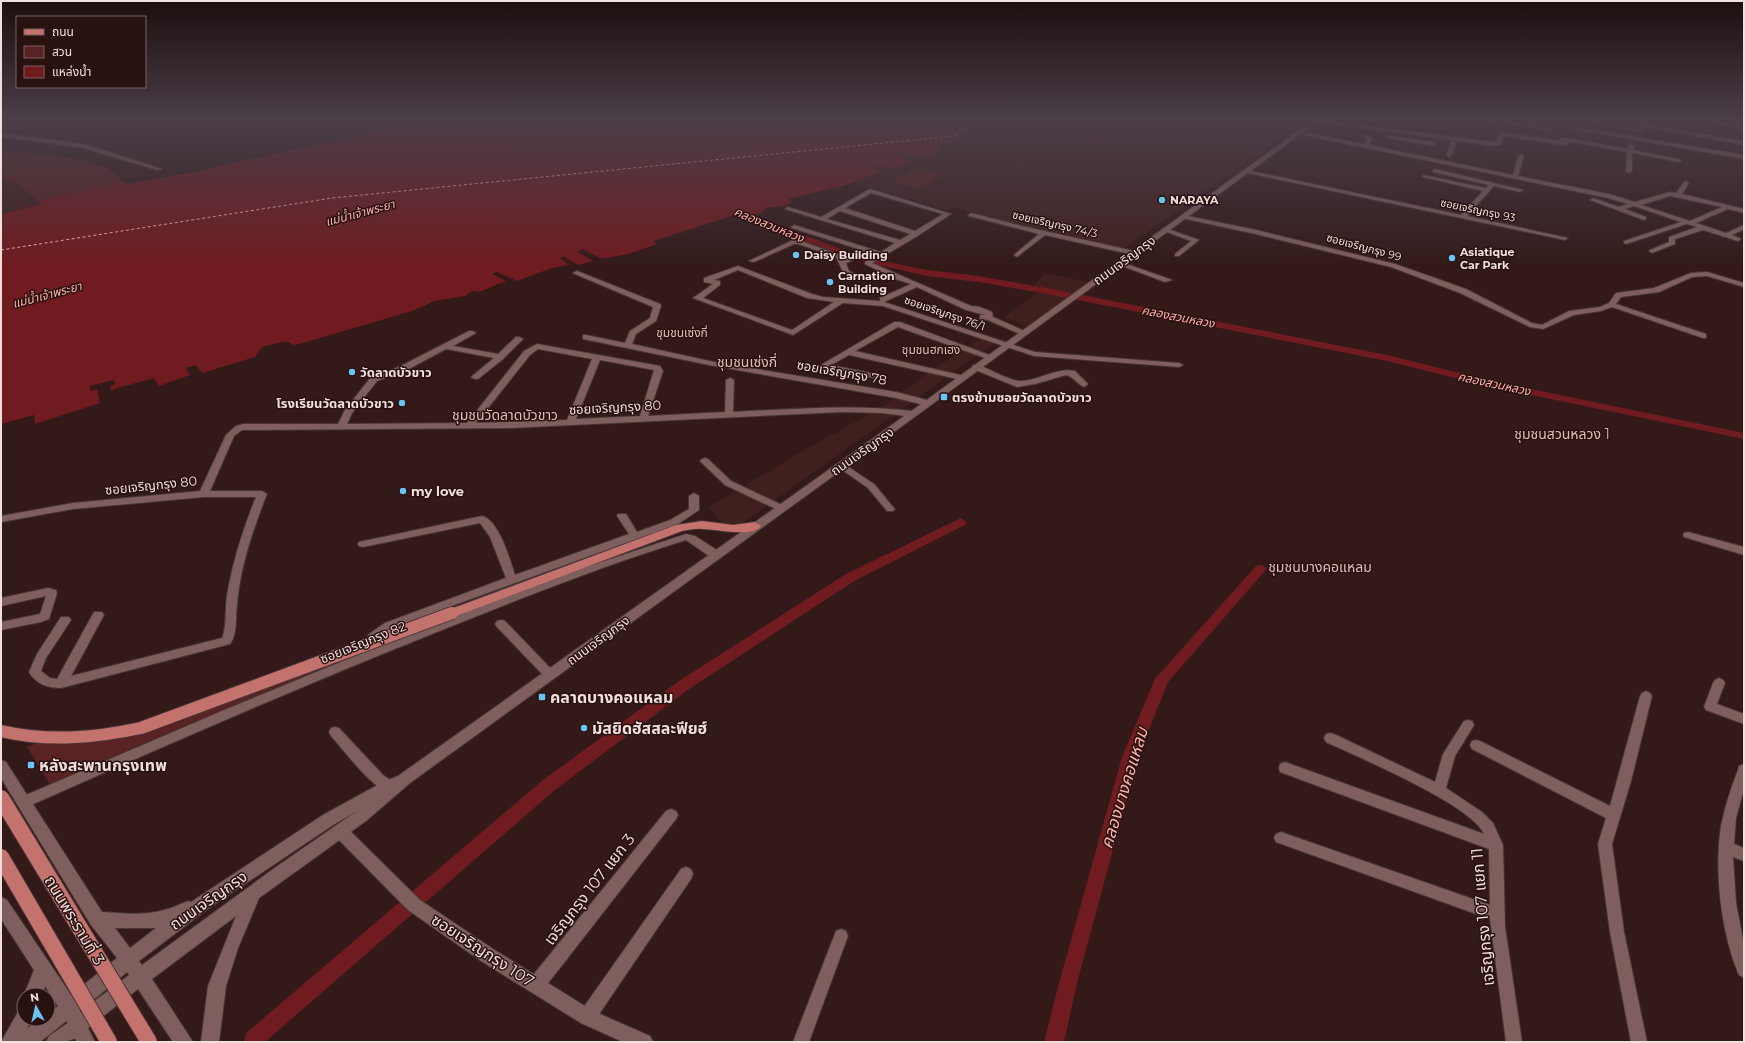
<svg xmlns="http://www.w3.org/2000/svg" width="1745" height="1043" font-family="Montserrat,'Noto Sans Thai',sans-serif">
<style>
.built{fill:#40201e}
.green{fill:#582322}
.water{fill:#6f1b1f}
.lines{fill:none;stroke-linecap:round;stroke-linejoin:round}
.canal{fill:#6f1b1f;fill-rule:evenodd}
.ferry{stroke:#fdb2ae;stroke-width:1;stroke-dasharray:3 2.5;stroke-linecap:butt}
.minor-casing{stroke:#493535;stroke-width:2}
.tertiary-casing{stroke:#493535;stroke-width:2}
.secondary-casing{stroke:#493535;stroke-width:2}
.primary-casing{stroke:#493535;stroke-width:2}
.minor{fill:#7e5f5d;fill-rule:evenodd}
.tertiary{fill:#7e5f5d;fill-rule:evenodd}
.secondary{fill:#7e5f5d;fill-rule:evenodd}
.primary{fill:#c3726e;fill-rule:evenodd}
.primary-bridge-far1-casing{stroke:#493535;stroke-width:14;stroke-linecap:butt}
.primary-bridge-casing{stroke:#493535;stroke-width:18;stroke-linecap:butt}
.primary-bridge-far1{stroke:#c3726e;stroke-width:12}
.primary-bridge{stroke:#c3726e;stroke-width:16}
.poi-dot{fill:#6ac3f1;stroke:#291110;stroke-width:1.5}
.labels{text-anchor:middle;stroke-width:3;stroke-linejoin:round;paint-order:stroke}
.far-poi-label{font-size:11px;font-weight:bold;fill:#f1dfde;stroke:#291110;text-anchor:start}
.far-street-label{font-size:11px;fill:#f1dfde;stroke:#291110}
.far-water-label{font-size:12px;font-style:italic;fill:#fdb2ae;stroke:#291110}
.far-neighbourhood-label{font-size:12px;fill:#e0bdbb;stroke:#291110}
.street-label{font-size:13px;fill:#f1dfde;stroke:#291110}
.poi-label{font-size:13px;font-weight:bold;fill:#f1dfde;stroke:#291110;text-anchor:start}
.neighbourhood-label{font-size:14px;fill:#e0bdbb;stroke:#291110}
.near-poi-label{font-size:16px;font-weight:bold;fill:#f1dfde;stroke:#291110;text-anchor:start}
.near-street-label{font-size:16px;fill:#f1dfde;stroke:#291110}
.near-water-label{font-size:17px;font-style:italic;fill:#fdb2ae;stroke:#291110}
</style>
<rect width="100%" height="100%" fill="#331a19"/>
<g class="built">
<polygon points="1003,120 1212,120 1282,135 1249,161 1123,249 1024,227 952,207 948,210 854,183 857,180 878,171 869,167 877,164 890,169 911,162 899,157 908,153 918,157 933,154 941,149 936,147"/>
<polygon points="1,180 14,182 41,204 1,214"/>
<polygon points="1045,273 1088,282 1027,327 1004,317 1038,292 1030,290"/>
<polygon points="984,336 997,341 741,524 722,523 709,507 808,448 884,406 925,375"/>
</g>
<g class="green">
<polygon points="346,120 423,120 370,132 353,122"/>
<polygon points="1087,135 1118,142 1113,145 1081,138"/>
<path d="M1 150C29 155 108 155 121 180L38 201 14 182 1 180Z"/>
<polygon points="918,168 943,175 917,189 892,182"/>
<polygon points="364,652 51,786 27,747 64,733 106,733"/>
</g>
<path class="water" d="M423 120H1003L937 146 942 149C935 153 926 159 918 157 910 156 908 153 900 156L912 162 890 169 877 164 870 167 879 171C851 187 820 190 789 199L792 202 786 205 766 208 763 212 752 215 755 219 749 221 734 215 654 241 657 244 628 254 602 259 583 249 578 252 593 261 578 265 563 256 560 258 569 265 552 268 517 281 497 272 492 274 506 281 479 292 472 291 465 296 435 301 412 311 303 343 294 345 286 341 262 347 255 357 202 373 196 365 186 368 190 375 159 386 154 378 111 390 110 386 116 384 114 380 90 386V391L97 389 100 403 35 424 34 415 1 424 2 413H1V214L41 204 38 201 121 180 127 184 195 172Z"/>
<g class="lines">
<g class="canal">
<polygon points="734,212 740,212 860,256 927,270 979,276 1052,289 1387,355 1483,379 1744,433 1744,439 1483,385 1387,361 1052,295 979,282 927,276 858,260 734,216"/>
<polygon points="961,518 967,522 965,525 856,580 689,689 555,790 265,1042 244,1042 246,1033 543,780 679,681 846,574"/>
<polygon points="1260,565 1264,566 1266,569 1264,572 1168,682 1138,757 1077,983 1064,1042 1044,1042 1059,983 1122,757 1155,679 1256,566"/>
</g>
<g class="ferry">
<polyline points="955,135 970,120"/>
<polyline points="1,250 332,198 954,136 978,120"/>
</g>
<g class="minor-casing">
<g id="minor">
<polygon points="1325,120 1494,142 1497,142 1498,134 1501,132 1564,141 1559,139 1562,137 1627,149 1629,145 1631,144 1634,146 1633,150 1682,160 1679,162 1632,153 1632,171 1629,173 1626,171 1627,152 1569,142 1568,144 1562,145 1503,136 1502,144 1494,146 1457,141 1452,155 1449,157 1446,155 1452,140 1323,123 1322,122"/>
<polygon points="1479,120 1506,120 1551,129 1548,131 1496,121 1492,124"/>
<polygon points="1536,120 1744,155 1744,159 1538,123"/>
<polygon points="1579,120 1591,120 1644,130 1641,132"/>
<polygon points="1699,120 1711,120 1744,125 1744,129"/>
<polygon points="1642,123 1744,141 1744,145 1640,126 1639,125"/>
<path d="M1300 131 1364 144 1366 139 1363 137 1366 135 1372 138 1369 145 1513 175 1518 156 1521 154 1524 156 1518 176 1609 194 1635 202 1670 192 1676 193 1684 182 1686 181 1689 183 1682 194 1744 209V213L1728 209 1696 223 1726 233 1744 225V229L1732 235 1741 239 1738 241 1703 230 1675 239V244L1652 253 1649 251 1650 250 1669 242V237L1697 227 1687 224 1626 244 1624 243V241L1681 222 1634 206 1625 209 1646 217V219L1644 220 1590 200 1593 198 1619 207 1628 204 1608 198 1298 134 1297 133ZM1670 196 1722 207 1690 221 1641 205Z"/>
<polygon points="1,133 84,144 162,169 157,170 83,148 1,137"/>
<polygon points="1389,135 1433,142 1436,144 1433,146 1387,138 1386,137"/>
<polygon points="1435,169 1523,190 1520,192 1494,186 1467,216 1568,238 1565,240 1243,172 1246,170 1461,215 1483,191 1423,177 1423,175 1486,188 1489,185 1433,172 1433,170"/>
<path d="M870 189 951 214 919 235 872 263 971 306 980 307 992 312 993 317 1027 332 1023 334H1020L988 320 980 319V315H985L966 310 917 287 884 302 1035 352 1179 363 1183 365 1179 367 1034 356 883 306 843 303 793 335 693 298 713 284 704 282V278L738 266 812 294 823 297 880 301V298L911 284 892 278 866 280 851 278 844 274 836 257 798 244H794L754 262 749 261 793 240 801 241 840 255 844 259 865 251 792 228 791 227 794 225 881 252 895 243 785 209 788 207 821 217ZM871 193 943 214 915 231 845 208ZM840 211 910 234 900 240 827 219ZM871 253 876 254 865 262V264L886 274 860 276 849 271 846 263ZM738 270 807 298 834 302 792 330 703 298 720 285V281L714 280Z"/>
<polygon points="971,213 1022,226 1134,251 1137,253 1134,255 1045,235 1017,257 1014,255 1015,254 1039,234 969,216 968,215"/>
<polygon points="1183,215 1256,230 1395,264 1466,289 1532,323 1542,325 1569,311 1600,307 1609,303 1616,293 1654,288 1691,273 1707,272 1744,283 1744,287 1707,276 1692,277 1659,292 1621,297 1616,304 1706,334 1706,338 1703,338 1612,307 1601,311 1574,315 1543,329 1530,327 1460,293 1391,267 1256,234 1181,218 1180,217"/>
<polygon points="1164,229 1168,229 1199,240 1179,256 1175,256 1175,254 1191,241 1164,231"/>
<polygon points="1117,262 1121,262 1172,280 1165,282 1117,264"/>
<polygon points="577,271 660,304 661,306 656,321 636,334 632,344 714,362 896,392 931,401 932,403 928,406 896,398 714,366 583,339 583,335 586,335 625,343 630,331 650,318 653,307 575,274 573,273"/>
<polygon points="894,322 900,322 995,357 994,359 988,359 898,327 855,351 965,376 965,380 962,380 849,355 831,365 875,374 875,378 831,370 821,365"/>
<path d="M469 331H472L476 333 453 346 498 354 516 337H519L523 339 503 359 478 379H475L471 377 494 358 446 349 405 371 377 381 352 413 347 424 467 423 524 351 537 344 660 366 663 371 648 416 725 412 726 380 730 378 734 380 733 412C794 409 853 404 913 411L917 414 913 417 882 413 842 412 511 428 242 430 234 436 210 491H262L267 494C253 529 240 567 237 605 235 618 238 633 230 644L61 688C47 688 36 684 29 672L37 654 61 617H69L71 620 46 658 41 671 50 678 57 679 94 612H102L104 615 71 676 222 638C227 628 225 607 227 595 233 561 243 529 256 497H204L73 509 1 522V516L73 503 200 491 226 435 236 426 243 424H338L345 410 371 377 399 367ZM538 349 592 359 567 420 476 423 530 355ZM600 360 654 370 640 416 576 419Z"/>
<path d="M973 365H979C989 369 1010 381 1020 381 1039 381 1056 367 1075 371L1088 384 1084 387C1077 384 1073 376 1066 375L1035 384 1017 387 973 369Z"/>
<polygon points="705,458 708,459 731,481 784,506 786,508 784,510 778,510 725,485 702,463 700,461 702,459"/>
<polygon points="841,462 874,484 893,507 895,509 893,511 887,511 868,488 838,467 836,465"/>
<path d="M694 493 699 496V510L678 524 402 624 380 637 375 647 553 578 686 534 695 536 720 552 721 555 720 558H712L686 540C596 568 509 603 422 638 290 691 159 748 29 806L24 808 19 806 17 802 19 798 222 711 367 651 363 647 369 634 385 623 506 578 490 537 480 523 363 547 359 546 358 544 359 542 482 516C499 520 510 560 515 575L629 534 617 516 618 514H626L637 532 670 520 689 509V496Z"/>
<polygon points="1688,532 1744,547 1744,555 1684,537 1683,535 1684,533"/>
<polygon points="48,588 56,590 57,593 49,619 41,622 1,630 1,622 40,614 46,596 1,606 1,598"/>
<polygon points="501,620 505,621 554,672 556,675 554,678 550,680 546,678 497,627 495,624 497,621"/>
<polygon points="1719,678 1723,680 1725,683 1717,704 1744,714 1744,724 1706,710 1704,707 1713,683 1715,680"/>
<polygon points="1646,691 1650,693 1652,696 1631,781 1612,844 1624,932 1647,1042 1631,1042 1610,932 1598,844 1606,818 1472,749 1470,745 1472,741 1476,740 1480,741 1610,806 1640,696 1642,693"/>
<path d="M1468 720 1472 721 1474 725 1455 756 1446 788 1482 812 1493 823 1503 845 1505 927 1522 1042H1506L1490 919 1276 842 1274 838 1276 834 1281 832 1490 905 1489 849 1280 772 1279 768 1280 764 1285 762 1484 834C1472 805 1358 757 1326 742L1324 738 1326 734 1330 733 1334 734 1435 782 1443 754 1464 721Z"/>
<path d="M335 727 339 728 383 775 393 782 395 786 393 790C389 791 387 792 384 790 367 782 344 750 331 736L329 732 331 728Z"/>
<path d="M1744 764V789L1736 818 1734 844 1744 848V861L1733 857 1736 903 1744 945V978L1739 975C1721 933 1714 871 1721 826 1725 806 1731 788 1738 770L1739 766Z"/>
<polygon points="671,809 676,811 678,815 676,819 542,991 536,993 530,991 528,985 530,979 666,811"/>
<polygon points="686,867 691,869 693,874 691,879 593,1023 587,1025 581,1023 579,1017 581,1011 681,869"/>
<polygon points="841,929 846,931 848,936 809,1042 793,1042 836,931"/>
</g>
</g>
<g class="tertiary-casing">
<g id="tertiary">
<polygon points="341,825 346,827 420,900 493,949 593,1011 650,1036 653,1042 623,1042 581,1023 481,961 408,910 336,837 333,832 336,827"/>
<path d="M69 999 75 1002 78 1008 75 1014 40 1042H17C21 1031 37 1019 48 1019V1013Z"/>
<path d="M78 1016 84 1019 87 1025C79 1043 63 1042 46 1042L49 1036Z"/>
</g>
</g>
<g class="secondary-casing">
<g id="secondary">
<path d="M1313 120H1320L916 416 410 783 366 821 259 898 238 948 226 986 219 1042H201L208 986 236 916 152 979 193 1042H173L138 989 88 1028 95 1042H77L63 1014 45 986 42 995H24L34 970 1 919V897L7 900 71 995 117 958 91 925 1 778V760L6 762 102 912C122 913 144 916 164 910 173 908 180 904 188 901L191 902 323 815 383 782 398 776 910 412ZM357 811 276 867 142 965 139 961 209 908 333 825ZM115 928H156L130 948ZM127 972 129 975 80 1012V1011Z"/>
<polygon points="24,1009 24,1019 32,1019 20,1042 1,1042 18,1012"/>
</g>
</g>
<g class="primary-casing">
<path id="primary" d="M702 521 733 525 755 522 761 526C753 538 715 529 703 529 696 528 689 530 682 531L456 616H448L446 613 448 610 676 525Z"/>
</g>
<use href="#minor" class="minor"/>
<use href="#tertiary" class="tertiary"/>
<use href="#secondary" class="secondary"/>
<use href="#primary" class="primary"/>
<g class="primary-bridge-far1-casing">
<path id="primary-bridge-far1" d="M1 731C49 742 94 738 141 728L452 613"/>
</g>
<g class="primary-bridge-casing">
<g id="primary-bridge">
<polyline points="1,798 149,1042"/>
<polyline points="1,857 109,1042"/>
</g>
</g>
<use href="#primary-bridge-far1" class="primary-bridge-far1"/>
<use href="#primary-bridge" class="primary-bridge"/>
</g>
<linearGradient id="sky" x2="0" y2="1"><stop stop-color="#1c0e0e"/><stop offset="0.45" stop-color="#4a3e49"/><stop offset="1" stop-color="#4a3e49" stop-opacity="0"/></linearGradient>
<rect width="1745" height="266" fill="url(#sky)"/>
<g class="poi-dot">
<circle cx="1162" cy="200" r="4"/>
<circle cx="796" cy="255" r="4"/>
<circle cx="1452" cy="258" r="4"/>
<circle cx="830" cy="282" r="4"/>
<circle cx="352" cy="372" r="4"/>
<rect x="940" y="393" width="8" height="8" rx="2"/>
<circle cx="402" cy="403" r="4"/>
<circle cx="403" cy="491" r="4"/>
<rect x="538" y="693" width="8" height="8" rx="2"/>
<circle cx="584" cy="728" r="4"/>
<rect x="27" y="761" width="8" height="8" rx="2"/>
</g>
<g class="labels">
<g class="far-poi-label">
<text x="1170" y="204">NARAYA</text>
<text x="1460" y="256">Asiatique<tspan x="1460" dy="13">Car Park</tspan></text>
<text x="804" y="259">Daisy Building</text>
<text x="838" y="280">Carnation<tspan x="838" dy="13">Building</tspan></text>
</g>
<g class="far-street-label">
<text transform="translate(1478 210) rotate(12)" y="4">ซอยเจริญกรุง 93</text>
<text transform="translate(1055 224) rotate(13)" y="4">ซอยเจริญกรุง 74/3</text>
<text transform="translate(1364 247) rotate(15)" y="4">ซอยเจริญกรุง 99</text>
<text transform="translate(945 313) rotate(19)" y="4">ซอยเจริญกรุง 76/1</text>
</g>
<g class="far-water-label">
<text transform="translate(360 213) rotate(-15)" y="4">แม่น้ำเจ้าพระยา</text>
<text transform="translate(769 225) rotate(22)" y="4">คลองสวนหลวง</text>
<text transform="translate(47 295) rotate(-15)" y="4">แม่น้ำเจ้าพระยา</text>
<text transform="translate(1178 317) rotate(11)" y="4">คลองสวนหลวง</text>
<text transform="translate(1494 384) rotate(12)" y="4">คลองสวนหลวง</text>
</g>
<g class="far-neighbourhood-label">
<text x="682" y="337">ชุมชนเซ่งกี่</text>
<text x="931" y="354">ชุมชนฮกเฮง</text>
</g>
<g class="street-label">
<text transform="translate(1124 260) rotate(-36)" y="5">ถนนเจริญกรุง</text>
<text transform="translate(842 372) rotate(10)" y="5">ซอยเจริญกรุง 78</text>
<text transform="translate(615 407) rotate(-3)" y="5">ซอยเจริญกรุง 80</text>
<text transform="translate(862 451) rotate(-35)" y="5">ถนนเจริญกรุง</text>
<text transform="translate(151 485) rotate(-6)" y="5">ซอยเจริญกรุง 80</text>
<text transform="translate(598 640) rotate(-36)" y="5">ถนนเจริญกรุง</text>
<text transform="translate(363 642) rotate(-22)" y="5">ซอยเจริญกรุง 82</text>
</g>
<g class="poi-label">
<text x="360" y="377">วัดลาดบัวขาว</text>
<text x="952" y="402">ตรงข้ามซอยวัดลาดบัวขาว</text>
<text x="394" y="408" text-anchor="end">โรงเรียนวัดลาดบัวขาว</text>
<text x="411" y="496">my love</text>
</g>
<g class="neighbourhood-label">
<text x="747" y="367">ชุมชนเซ่งกี่</text>
<text x="505" y="420">ชุมชนวัดลาดบัวขาว</text>
<text x="1562" y="439">ชุมชนสวนหลวง 1</text>
<text x="1320" y="572">ชุมชนบางคอแหลม</text>
</g>
<g class="near-poi-label">
<text x="550" y="703">คลาดบางคอแหลม</text>
<text x="592" y="734">มัสยิดฮัสสละฟียฮ์</text>
<text x="39" y="771">หลังสะพานกรุงเทพ</text>
</g>
<g class="near-street-label">
<text transform="translate(589 889) rotate(-52)" y="6">เจริญกรุง 107 แยก 3</text>
<text transform="translate(208 900) rotate(-35)" y="6">ถนนเจริญกรุง</text>
<text transform="translate(1482 917) rotate(-95)" y="6">เจริญกรุง 107 แยก 11</text>
<text transform="translate(75 920) rotate(59)" y="6">ถนนพระรามที่ 3</text>
<text transform="translate(483 950) rotate(33)" y="6">ซอยเจริญกรุง 107</text>
</g>
<g class="near-water-label">
<text transform="translate(1124 788) rotate(-73)" y="6">คลองบางคอแหลม</text>
</g>
</g>
<rect width="1745" height="1043" fill="none" stroke="#f1dfde" stroke-width="4"/>
<rect x="16" y="16" width="130" height="72" fill="#291110" stroke="#796362"/>
<rect x="24" y="29" width="20" height="6" fill="#c3726e" stroke="#796362"/>
<text x="52" y="36" font-size="12" fill="#f1dfde">ถนน</text>
<rect x="24" y="46" width="20" height="12" fill="#582322" stroke="#796362"/>
<text x="52" y="56" font-size="12" fill="#f1dfde">สวน</text>
<rect x="24" y="66" width="20" height="12" fill="#6f1b1f" stroke="#796362"/>
<text x="52" y="76" font-size="12" fill="#f1dfde">แหล่งน้ำ</text>
<g transform="translate(36 1007) rotate(352)"><circle r="19" fill="#291110" stroke="#796362"/>
<path d="M0-3L7 15L0 10L-7 15Z" fill="#6ac3f1"/>
<text y="-6" font-size="11" font-weight="bold" text-anchor="middle" fill="#f1dfde">N</text>
</g>
</svg>
